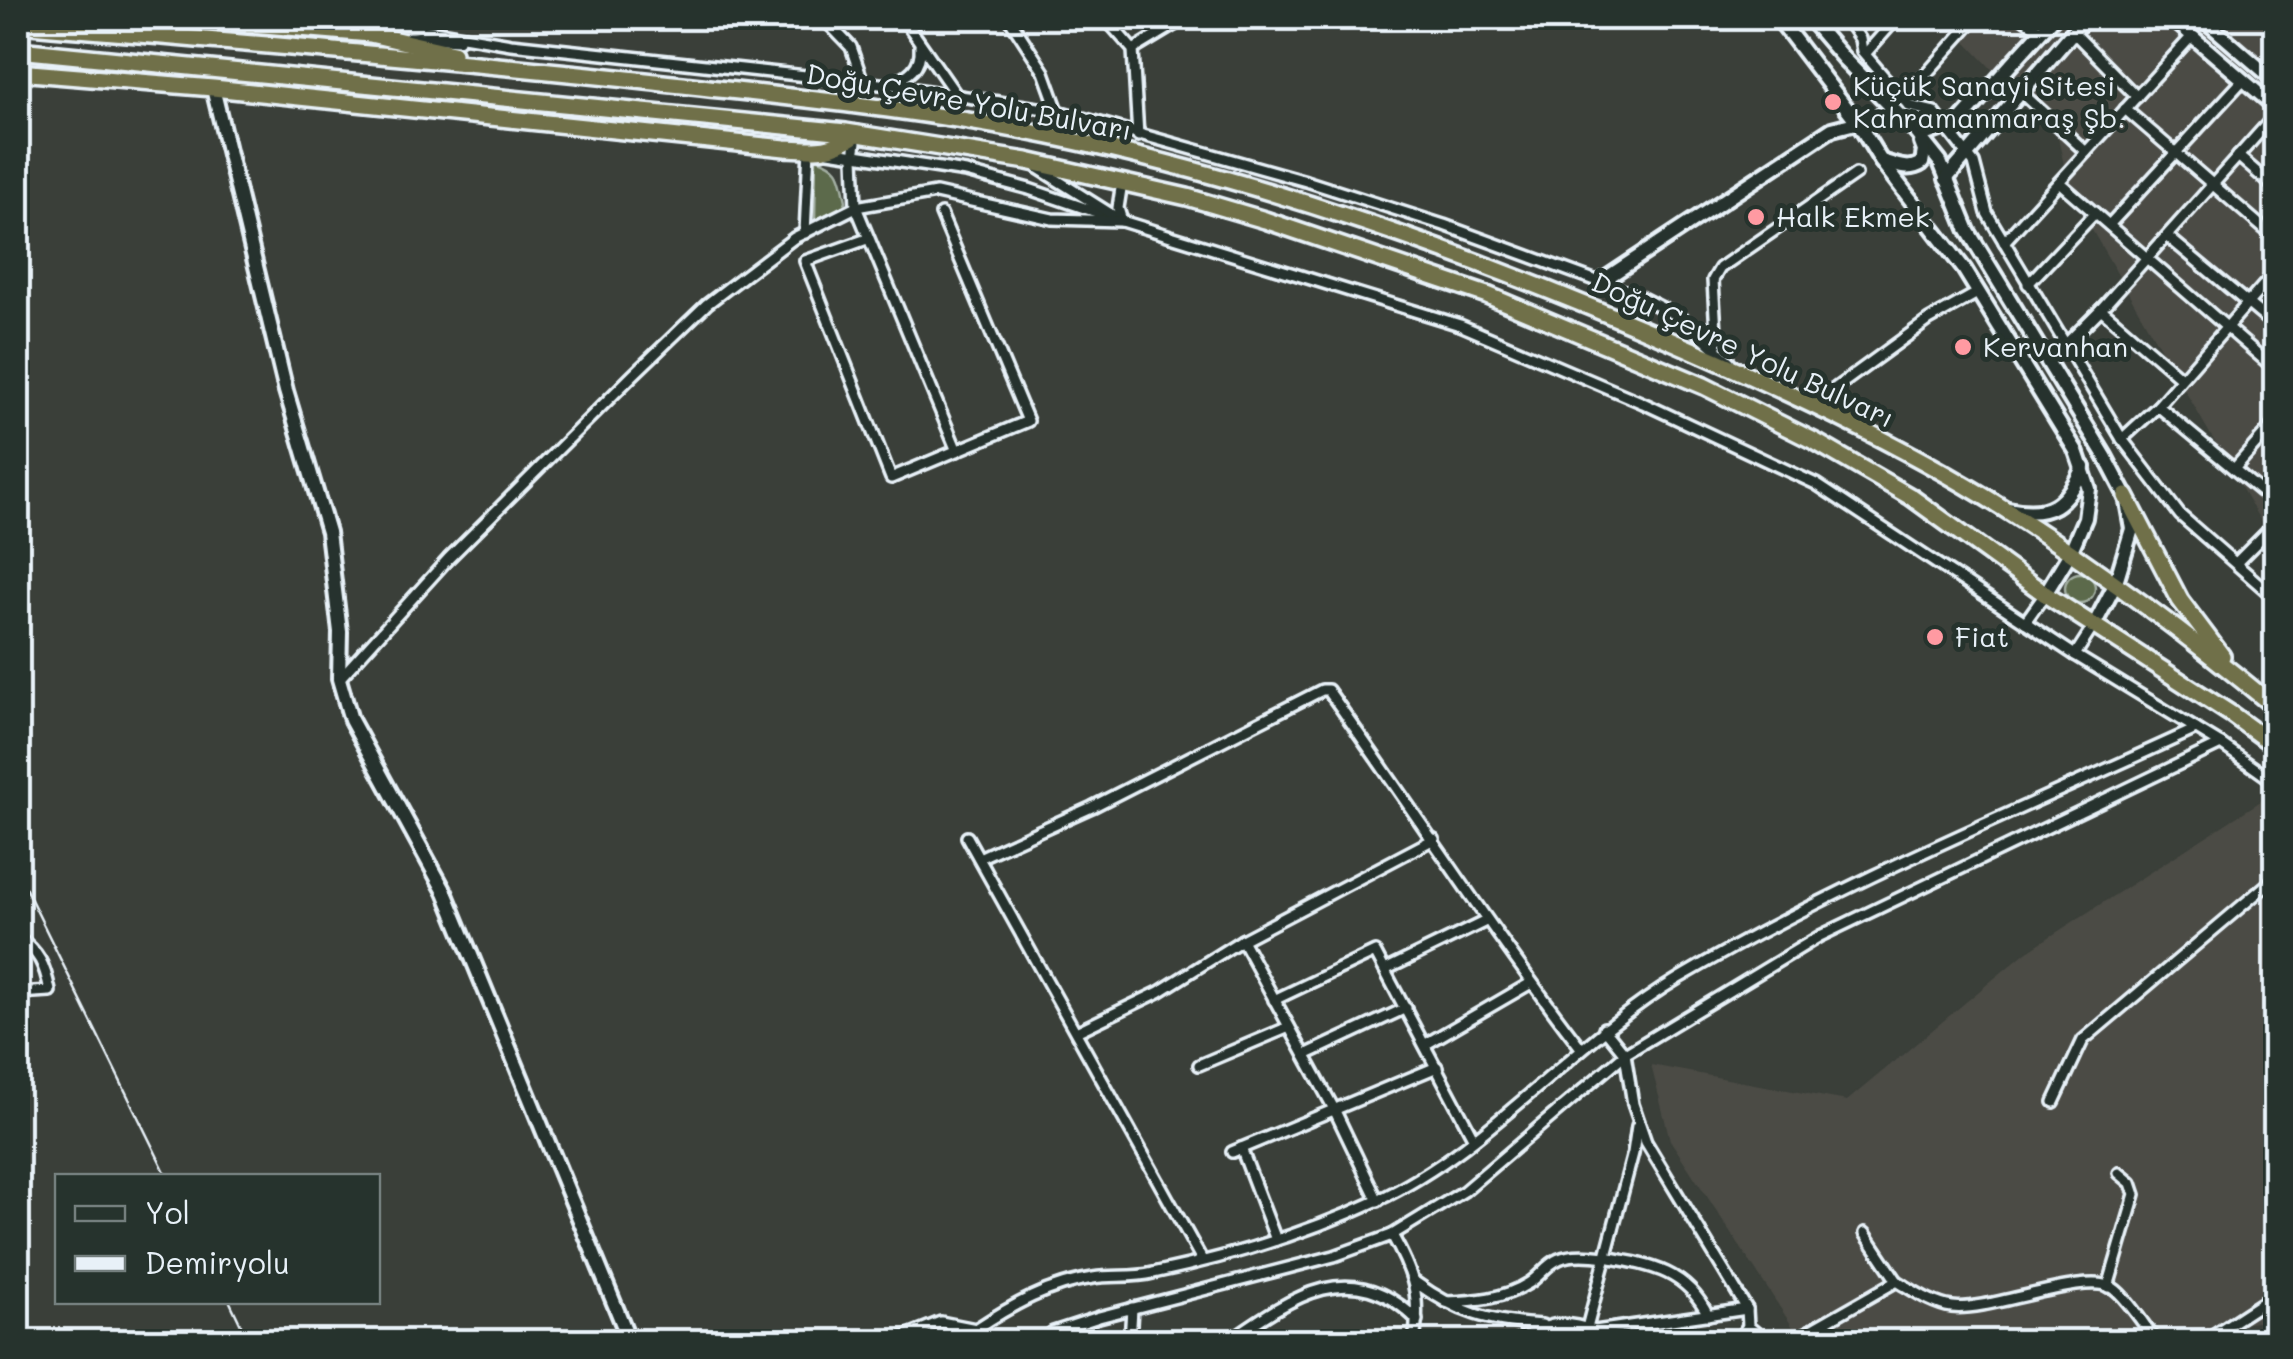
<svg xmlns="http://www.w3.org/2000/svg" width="2293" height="1359" font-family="Mali,sans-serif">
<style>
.built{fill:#4b4b45}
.green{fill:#5c6a4c;stroke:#a2aea2;stroke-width:2.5}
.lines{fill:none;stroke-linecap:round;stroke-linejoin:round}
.minor-casing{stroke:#e8f1f8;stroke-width:16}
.tertiary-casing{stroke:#e8f1f8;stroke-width:19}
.secondary-casing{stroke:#e8f1f8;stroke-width:20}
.trunk-casing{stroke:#e8f1f8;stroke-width:22}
.minor{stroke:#26332d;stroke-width:9}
.tertiary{stroke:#26332d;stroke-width:11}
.secondary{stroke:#26332d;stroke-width:12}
.trunk{stroke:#70704a;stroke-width:15}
.rail{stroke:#e8f1f8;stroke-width:2.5}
.poi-dot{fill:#ff9aa2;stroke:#26332d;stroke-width:4}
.labels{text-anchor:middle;stroke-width:10;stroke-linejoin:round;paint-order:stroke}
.poi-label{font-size:28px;fill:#e8f1f8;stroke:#26332d;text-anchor:start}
.street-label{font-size:28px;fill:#e8f1f8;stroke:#26332d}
</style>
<rect width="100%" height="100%" fill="#3a3f39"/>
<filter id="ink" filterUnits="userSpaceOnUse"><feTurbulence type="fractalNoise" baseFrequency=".01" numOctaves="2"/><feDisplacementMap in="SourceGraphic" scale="20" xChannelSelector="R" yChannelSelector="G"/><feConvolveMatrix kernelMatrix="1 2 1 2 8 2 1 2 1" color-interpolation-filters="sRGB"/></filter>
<g filter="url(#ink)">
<g class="built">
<polygon points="1943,18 2275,18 2275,546 2070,192 2058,138"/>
<polygon points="2275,792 2276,1315 2266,1321 2221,1326 2202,1342 1802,1341 1670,1140 1651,1065 1847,1101 2026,952"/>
</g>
<g class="green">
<path d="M816 158C843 167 840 176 846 201L843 207 815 220Z"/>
<circle cx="2080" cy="588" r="15"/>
</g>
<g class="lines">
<g class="minor-casing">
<g id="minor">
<polyline points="356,18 511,44 889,85 1058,111 1306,181 1444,225 1638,296 1682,318 1730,362"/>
<polyline points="823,18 851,47 863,82"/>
<polyline points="903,18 955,93"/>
<polyline points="1009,18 1044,72 1058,111"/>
<polyline points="1105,18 1133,50 1138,136"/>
<polyline points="1846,18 1860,39 1862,51 1909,106 1934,112 1974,163 1987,213 2122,439 2180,515 2276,599"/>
<polyline points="2023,18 2041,31"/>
<polyline points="2073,32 2137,97"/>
<polyline points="409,37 459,40"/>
<polyline points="1133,50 1186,18"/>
<polyline points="1865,54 1897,18"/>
<path d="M890 84C908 76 922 68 920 46"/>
<polyline points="2021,92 2086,152"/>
<polyline points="1903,100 1976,18"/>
<polyline points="2125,109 2276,239"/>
<polyline points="857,134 854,157 856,207 957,451"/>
<polyline points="829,151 966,172 1029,189 1105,215"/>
<polyline points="2238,156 2276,189"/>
<polyline points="1038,168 1122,221 1460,325 1643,403 1816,484 2075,655 2221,744 2276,783"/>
<polyline points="2059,182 2276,370"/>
<polyline points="1122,221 1118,208 1122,182"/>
<polyline points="2109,225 2243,80"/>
<polyline points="805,233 809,149"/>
<polyline points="2167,236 2276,327"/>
<polyline points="867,239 805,261 891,478 1028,421 941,214"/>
<polyline points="2004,242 2192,36"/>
<polyline points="2028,284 2095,213"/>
<polyline points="2101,309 2181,378"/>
<polyline points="2066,344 2101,309 2276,114"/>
<polyline points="1717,350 1713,280 1720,268 1856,174"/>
<polyline points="1811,406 1929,320 1979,292"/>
<polyline points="2158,406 2276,504"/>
<polyline points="2122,439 2158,406 2276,271"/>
<polyline points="2234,469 2276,421"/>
<polyline points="2236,563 2276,523"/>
<polyline points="2025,622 2045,594"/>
<polyline points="2075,655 2093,627"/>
<polyline points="341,677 448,559 633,375 707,304 794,238 856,207 936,193 1052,219 1120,221"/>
<polyline points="967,837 1202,1260"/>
<path d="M979 858 1092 807 1322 690H1328C1413 809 1492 932 1581 1048"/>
<path d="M18 937C39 952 45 965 50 991L18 993"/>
<polyline points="1242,940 1334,1109 1378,1201"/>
<polyline points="1385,970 1486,921"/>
<polyline points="1274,1000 1375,952 1474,1139"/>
<polyline points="1604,1028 1625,1054 1633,1104 1646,1142 1747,1309 1748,1326 1737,1342"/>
<polyline points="1076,1032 1159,992 1242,940 1434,839"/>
<polyline points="1426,1044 1531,983"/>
<polyline points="1305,1055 1406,1008"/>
<polyline points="1199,1065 1289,1027"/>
<polyline points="2054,1102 2083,1040 2276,877"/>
<polyline points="1241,1148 1276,1240"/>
<polyline points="1232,1152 1437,1067"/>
<polyline points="1865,1233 1897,1281"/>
<path d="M1392 1235C1414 1274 1421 1296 1414 1342"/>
<path d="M1415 1282C1458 1313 1489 1322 1542 1325"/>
<polyline points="2108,1287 2135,1195 2131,1183 2119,1173"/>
<path d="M1446 1302C1475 1301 1504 1299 1529 1283 1540 1276 1547 1264 1559 1259 1572 1253 1591 1255 1605 1257 1650 1265 1686 1270 1708 1315"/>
<polyline points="1748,1326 1767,1342"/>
<path d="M891 1342 941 1322 976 1329C1012 1305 1050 1284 1093 1278 1113 1275 1134 1278 1153 1273 1229 1257 1305 1234 1376 1201 1491 1148 1570 1043 1679 978 1844 881 2022 809 2196 729"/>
<polyline points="1043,1342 1053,1332 1099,1317 1334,1256 1392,1235 1464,1191 1625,1054 1820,936 2221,744"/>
<polyline points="1130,1342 1132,1308"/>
<path d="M1227 1342C1289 1299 1351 1253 1417 1320"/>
<path d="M1515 1342C1549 1324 1558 1318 1595 1331L1747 1309"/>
<polyline points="1589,1342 1587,1328 1633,1153 1637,1126"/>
<path d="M1790 1342 1897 1281C1914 1291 1932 1304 1952 1307 1989 1312 2086 1271 2113 1288 2126 1296 2146 1328 2157 1342"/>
<polyline points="2202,1342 2268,1299"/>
</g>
</g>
<g class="tertiary-casing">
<g id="tertiary">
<polyline points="2171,18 2276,108"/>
<polyline points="2202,18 2276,82"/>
</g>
</g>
<g class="secondary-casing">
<g id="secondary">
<polyline points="1778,18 1858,123 1881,161 1964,269 2076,451 2089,489 2085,518 2070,553 2045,594"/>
<polyline points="1809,18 1844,59 1916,132 1940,162 1968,231 2105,456 2126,496 2132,529 2115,585 2093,627"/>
<polyline points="213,88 286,391 328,532 340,632 339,679 351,720 445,892 630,1342"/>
<polyline points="1916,132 1929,133 1959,122 2053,18"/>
<path d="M1881 161C1895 165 1909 172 1922 163L1924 151 1921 143"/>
<polyline points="1946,179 2085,18"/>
<polyline points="1599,283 1832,129 1886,115 1902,118"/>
<path d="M2008 509C2050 518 2066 505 2083 467"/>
</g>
</g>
<g class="trunk-casing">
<g id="trunk">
<polyline points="180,18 370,34 453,53"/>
<path d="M18 24C230 42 443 59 655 82 787 97 920 109 1050 136 1263 180 1469 254 1669 340 1782 389 1898 442 2003 508 2098 568 2189 636 2276 708"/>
<polyline points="18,50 846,132 1027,161 1187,197 1265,220 1487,295 1704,386 1816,442 1911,497 2045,594 2231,714 2276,747"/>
<path d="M18 72 213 88 785 148C817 150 830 152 857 134"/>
<polyline points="2126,496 2180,600 2222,656"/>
</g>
</g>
<use href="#minor" class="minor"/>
<use href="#tertiary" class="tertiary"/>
<use href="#secondary" class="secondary"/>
<use href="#trunk" class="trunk"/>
<g class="rail">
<polyline points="18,873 167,1176"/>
<polyline points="230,1302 249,1342"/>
</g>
</g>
</g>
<g class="poi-dot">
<circle cx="1833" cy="102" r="10"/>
<circle cx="1756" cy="217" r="10"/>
<circle cx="1963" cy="347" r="10"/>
<circle cx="1935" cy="637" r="10"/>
</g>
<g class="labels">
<g class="poi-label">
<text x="1853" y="96">Küçük Sanayi Sitesi<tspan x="1853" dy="32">Kahramanmaraş Şb.</tspan></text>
<text x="1776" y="227">Halk Ekmek</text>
<text x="1983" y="357">Kervanhan</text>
<text x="1955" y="647">Fiat</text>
</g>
<g class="street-label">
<text transform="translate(969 102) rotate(10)" y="10">Doğu Çevre Yolu Bulvarı</text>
<text transform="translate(1743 350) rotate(25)" y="10">Doğu Çevre Yolu Bulvarı</text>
</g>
</g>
<rect width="2293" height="1359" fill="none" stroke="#26332d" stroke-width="60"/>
<rect x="30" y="30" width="2233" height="1299" fill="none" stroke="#e8f1f8" stroke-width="4" filter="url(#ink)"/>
<rect x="55" y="1174" width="325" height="130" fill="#26332d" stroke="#747f7e" stroke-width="2.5"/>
<rect x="75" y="1206" width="50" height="15" fill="#26332d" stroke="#747f7e" stroke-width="2.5"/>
<text x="145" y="1224" font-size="30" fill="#e8f1f8">Yol</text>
<rect x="75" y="1256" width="50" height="15" fill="#e8f1f8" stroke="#747f7e" stroke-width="2.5"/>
<text x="145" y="1274" font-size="30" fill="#e8f1f8">Demiryolu</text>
</svg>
